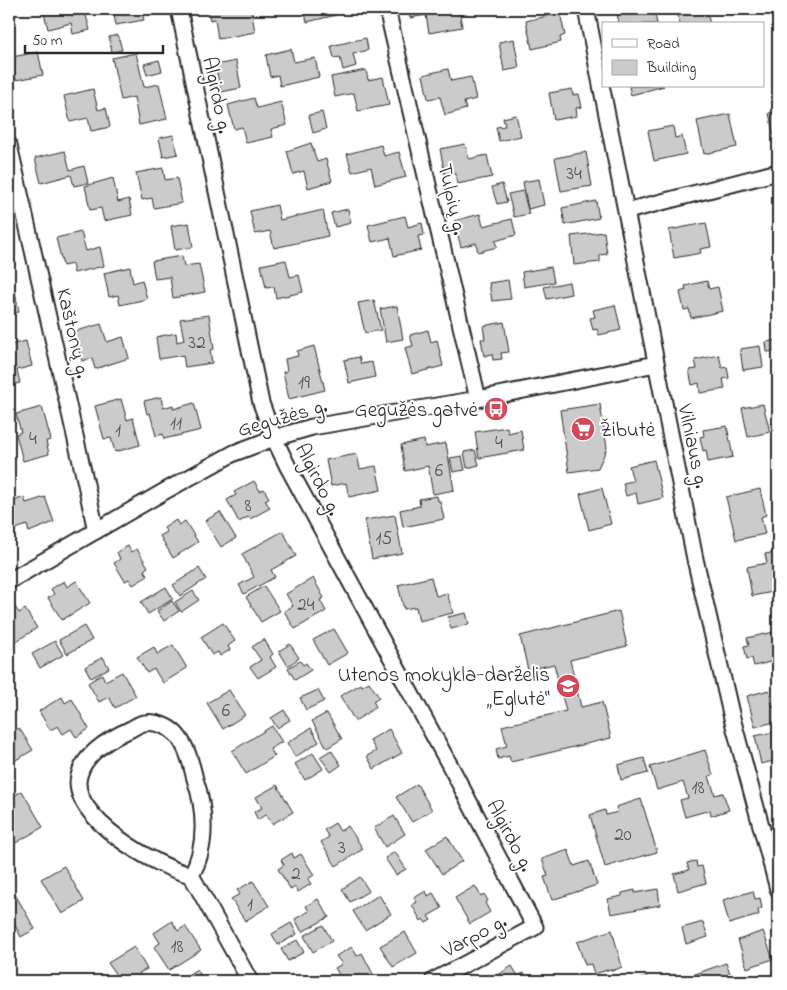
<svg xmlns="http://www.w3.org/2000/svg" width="787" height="990" font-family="'Indie Flower',sans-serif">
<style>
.building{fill:#cbcbcb;stroke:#2b2b2b}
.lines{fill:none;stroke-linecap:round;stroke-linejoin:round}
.street-casing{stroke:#2b2b2b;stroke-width:19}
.street{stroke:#fff;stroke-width:15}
.labels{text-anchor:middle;stroke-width:4;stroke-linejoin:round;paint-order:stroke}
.number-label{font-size:19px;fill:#535353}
.street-label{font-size:21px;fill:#2b2b2b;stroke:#fff}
.poi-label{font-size:21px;fill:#2b2b2b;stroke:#fff;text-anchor:end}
</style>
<rect width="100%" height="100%" fill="#fff"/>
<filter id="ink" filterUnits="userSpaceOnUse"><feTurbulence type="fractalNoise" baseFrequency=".02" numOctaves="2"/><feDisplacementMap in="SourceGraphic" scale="10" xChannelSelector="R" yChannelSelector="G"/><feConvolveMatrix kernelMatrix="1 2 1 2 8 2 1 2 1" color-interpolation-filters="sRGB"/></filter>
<g filter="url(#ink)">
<g class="building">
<polygon points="43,9 70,9 72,16 85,12 90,30 73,34 71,23 48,29"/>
<polygon points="102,9 141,9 144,20 116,25 113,10 102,12"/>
<polygon points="208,9 251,9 255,32 218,39 215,19 210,20"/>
<polygon points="304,9 335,9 336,15 307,22"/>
<polygon points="409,9 459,9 462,27 429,33 426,15 410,18"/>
<polygon points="625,9 654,9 657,24 619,24 617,13 626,12"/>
<polygon points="691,9 706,9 710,24 680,24 677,12"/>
<polygon points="560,13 565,35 560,37 561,42 532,49 526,21"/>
<polygon points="118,35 122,50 112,52 109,37"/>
<polygon points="366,38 368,50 353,54 356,66 343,70 340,57 334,58 331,46"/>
<polygon points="514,39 519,68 504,71 499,42"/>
<polygon points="291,49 294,62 315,58 319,77 280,86 278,75 270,77 266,55"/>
<polygon points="38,52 43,75 16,80 12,57"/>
<polygon points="136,53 144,87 159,84 167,119 139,125 134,97 121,100 112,58"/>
<polygon points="159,60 162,71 147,75 144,64"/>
<polygon points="236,61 241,88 221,92 215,65"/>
<polygon points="448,69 451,81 471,77 476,99 464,102 466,109 445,115 440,97 428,99 423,75"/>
<polygon points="366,70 368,80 383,77 389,105 358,111 354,93 335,97 331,77"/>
<polygon points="629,86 664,86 631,95"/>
<polygon points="93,89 98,110 106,108 110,127 91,131 88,118 70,122 64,96"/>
<polygon points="572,89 573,95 579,94 582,107 576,108 577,116 554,120 549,93"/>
<polygon points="254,98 257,108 281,102 287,125 271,129 273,137 246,143 242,127 234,129 228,105"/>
<polygon points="778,111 778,140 775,141 769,113"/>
<polygon points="322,112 326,129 313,133 309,115"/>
<polygon points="730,114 737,147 704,154 697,121"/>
<polygon points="516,115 521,136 499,141 496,127 505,126 503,118"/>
<polygon points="673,126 675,138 682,136 686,154 654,161 648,131"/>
<polygon points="173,135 178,154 163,157 159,138"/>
<polygon points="311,143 317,162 326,159 332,181 308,188 304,171 293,174 287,151"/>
<polygon points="465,144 469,159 487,155 492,177 457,184 455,173 445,175 440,149"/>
<polygon points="381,145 384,156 399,152 406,177 375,185 371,167 352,172 347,154"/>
<polygon points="65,151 70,170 84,166 88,183 74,186 71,175 41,183 35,158"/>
<polygon points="586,152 592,186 561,191 555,158"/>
<polygon points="163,168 165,180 177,178 182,203 154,208 152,198 142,200 136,173"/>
<polygon points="113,178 118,202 129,199 132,215 104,221 101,208 90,210 85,186"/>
<polygon points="539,179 544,205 528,209 523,182"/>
<polygon points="502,184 507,202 497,204 492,187"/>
<polygon points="523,191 529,214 514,217 508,194"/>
<polygon points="596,201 599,218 565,225 562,208"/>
<polygon points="277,205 280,220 323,210 328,236 274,248 270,231 255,234 250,211"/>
<polygon points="348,209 351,223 335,227 331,213"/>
<polygon points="480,214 483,226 512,219 516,235 495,241 497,247 478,252 476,243 461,247 454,221"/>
<polygon points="405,216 408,227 422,223 424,235 418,236 421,250 394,256 390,238 372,242 368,225"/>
<polygon points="189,223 193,247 175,250 171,226"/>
<polygon points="706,223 711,247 700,249 701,253 674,258 669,230"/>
<polygon points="81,232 86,251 100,247 104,266 74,273 72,264 63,266 56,238"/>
<polygon points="604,232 607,254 600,255 600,262 574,265 571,236"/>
<polygon points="182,256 184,266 199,264 205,292 173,298 170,277 155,279 152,261"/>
<polygon points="286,260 290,277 299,275 303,292 276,298 274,287 266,288 261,265"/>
<polygon points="130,267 133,283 142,280 147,299 120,305 118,295 109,297 104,273"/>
<polygon points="551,267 554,282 524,287 522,272"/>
<polygon points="508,280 511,299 492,301 489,283"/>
<polygon points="707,281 709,289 718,287 723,311 691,318 689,309 684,310 680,292 686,290 685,286"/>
<polygon points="569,282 571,294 547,299 544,287"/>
<polygon points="14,287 19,312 9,314 9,288"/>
<polygon points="374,300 381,330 365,333 358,303"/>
<polygon points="615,305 621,330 599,335 597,329 593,330 590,318 595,317 593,310"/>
<polygon points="397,306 403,339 386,342 380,309"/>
<polygon points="209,315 214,349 210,350 212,363 185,367 183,355 159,359 156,337 176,333 177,342 184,340 180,319"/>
<polygon points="504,322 509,352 501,353 502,359 493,360 492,354 484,356 481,339 485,339 483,326"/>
<polygon points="101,324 107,342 123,337 129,358 95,369 92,358 82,361 73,332"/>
<polygon points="428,330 431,342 437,340 443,366 412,374 405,348 413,346 410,335"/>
<polygon points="778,340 778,351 767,352 766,342"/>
<polygon points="26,341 32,366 17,370 20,383 9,385 9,345"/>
<polygon points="314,346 325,390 289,399 283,372 287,371 285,359 298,356 297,351"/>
<polygon points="760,346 763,367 743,370 740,349"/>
<polygon points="719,355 722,368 727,367 729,378 723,379 725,389 700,393 699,383 692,385 689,370 697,369 695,360"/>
<polygon points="359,357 361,364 372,362 375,377 349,383 344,360"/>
<polygon points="161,397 163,408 173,405 173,409 194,403 201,430 164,439 163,434 156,436 150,413 147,414 144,401"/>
<polygon points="121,399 127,420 133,418 140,445 115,452 111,438 104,439 95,406"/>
<polygon points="600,404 607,448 598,468 569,472 560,410"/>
<polygon points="763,404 770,432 748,437 742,408"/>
<polygon points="42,407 51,440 46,441 49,454 23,461 16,434 21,432 16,414"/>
<polygon points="727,426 733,457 708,462 706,450 703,451 700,437 704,436 703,430"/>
<polygon points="507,427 508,433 521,430 524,450 479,458 475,432"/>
<polygon points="424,440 425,447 446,443 454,490 433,494 428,466 405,471 401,445"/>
<polygon points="475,450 479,465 467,468 464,452"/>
<polygon points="357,454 360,469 376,466 381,490 349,497 346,483 331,486 326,460"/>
<polygon points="462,456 465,470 453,472 450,458"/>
<polygon points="654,460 663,498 638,504 636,493 626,496 623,483 633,481 629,466"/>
<polygon points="254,481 260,491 264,489 269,498 265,500 270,508 250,519 248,517 239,522 227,500 236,495 234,492"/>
<polygon points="602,488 611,524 589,530 580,494"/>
<polygon points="760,489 766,515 761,517 765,534 736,540 726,497"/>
<polygon points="437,496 438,501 440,501 444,519 403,527 400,510 420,506 419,499"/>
<polygon points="24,497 26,503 45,497 54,522 29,532 27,525 10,531 9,503"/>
<polygon points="220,512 236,538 221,547 205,521"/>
<polygon points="395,515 402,553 372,559 365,520"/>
<polygon points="176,520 179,525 185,521 198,542 173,558 160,536 167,532 164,528"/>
<polygon points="283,531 296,556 271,570 275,577 244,594 239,585 254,577 242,554"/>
<polygon points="128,546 131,552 137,549 148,567 144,570 148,576 133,585 129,579 125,581 114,563 120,559 117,552"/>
<polygon points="778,552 778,591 752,596 747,567 767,563 765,554"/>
<polygon points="199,568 206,579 180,596 173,585"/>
<polygon points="431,577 436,596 447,593 453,613 419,621 416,607 404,609 398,585"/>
<polygon points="313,578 324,598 320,600 326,611 295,629 284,611 293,606 286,594"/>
<polygon points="64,581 67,587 76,581 90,603 62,620 48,598 54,594 51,589"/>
<polygon points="264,586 280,611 261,622 246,597"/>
<polygon points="166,587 173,599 148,614 141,602"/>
<polygon points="193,591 199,600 181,612 175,602"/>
<polygon points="172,601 179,611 164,621 157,611"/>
<polygon points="15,607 19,613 25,609 37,628 12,644 9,639 9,611"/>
<polygon points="619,611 627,646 570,660 581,707 602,702 611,738 511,762 509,756 498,759 496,749 507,746 502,726 566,711 554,664 528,670 520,636"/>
<polygon points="466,613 469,624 451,629 448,617"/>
<polygon points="223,623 235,641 228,646 230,650 220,656 218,652 212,655 201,637"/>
<polygon points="84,626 92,640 67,654 59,640"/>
<polygon points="334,629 348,653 327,665 313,640"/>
<polygon points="778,631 778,660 754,666 752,658 747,659 744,646 749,645 747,638"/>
<polygon points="264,639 273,654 270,657 276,667 258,678 250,667 261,660 252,647"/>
<polygon points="55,641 63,655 40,668 32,654"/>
<polygon points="290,644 299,658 288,666 279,651"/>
<polygon points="173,645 187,668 163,683 154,669 147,673 137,657 154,647 157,654"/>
<polygon points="103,657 109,668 91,678 85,667"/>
<polygon points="300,661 303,665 306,663 311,670 295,680 288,668"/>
<polygon points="122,672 136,696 115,708 109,697 99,702 88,683 102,674 105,681"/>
<polygon points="369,682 379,697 373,701 376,707 355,721 340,696 361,684 362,686"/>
<polygon points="229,690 245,715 223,729 207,703"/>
<polygon points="318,690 324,701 306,710 300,698"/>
<polygon points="769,690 773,707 778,706 778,721 755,727 747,696"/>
<polygon points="62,697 65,703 72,699 89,729 76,737 71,729 63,734 58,726 50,730 39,711"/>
<polygon points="284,710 290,720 277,728 271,718"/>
<polygon points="327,713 342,739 327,748 312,721"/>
<polygon points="272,726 282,742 270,749 275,756 246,774 232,751"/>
<polygon points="19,728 33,750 9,764 9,734"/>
<polygon points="311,728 319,742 295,757 287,743"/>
<polygon points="389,729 402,753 374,769 367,756 376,751 370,740"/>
<polygon points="778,731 778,760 761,764 755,736"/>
<polygon points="331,750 341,765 331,772 320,757"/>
<polygon points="705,750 713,775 709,776 715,795 723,793 729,810 711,816 710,810 685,817 680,800 688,798 683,782 657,790 650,767"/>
<polygon points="313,753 323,769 305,780 295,764"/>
<polygon points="644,758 648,773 621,780 618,765"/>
<polygon points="417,784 432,810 412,822 396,797"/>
<polygon points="277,785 293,812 272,824 266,814 258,820 254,812 262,808 256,797"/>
<polygon points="22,791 43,827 14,844 9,835 9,825 11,824 9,820 9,799"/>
<polygon points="641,799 657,852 605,867 590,815 605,810 606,815 618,812 616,807"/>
<polygon points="394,816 405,834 385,847 374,828"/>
<polygon points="335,823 340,831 348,826 363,849 336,866 321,842 329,837 324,830"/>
<polygon points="447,836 462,861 442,874 426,849"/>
<polygon points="568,850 574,866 589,861 597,885 552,900 544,877 548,876 542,859"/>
<polygon points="395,852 406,869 396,875 385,858"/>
<polygon points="292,853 294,858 301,854 314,875 308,879 311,884 298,892 295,887 291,890 278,869 284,865 281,860"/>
<polygon points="696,861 697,867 702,866 706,883 678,891 674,874 689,870 687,863"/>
<polygon points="64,866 84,901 62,914 41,879"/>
<polygon points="360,877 369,891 350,902 342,889"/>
<polygon points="253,881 269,906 245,921 231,899 240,894 237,890"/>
<polygon points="475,886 481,896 484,894 488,901 485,903 490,912 470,924 455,898"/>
<polygon points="658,889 660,905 611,914 608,899 622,896 622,893 635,890 635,893"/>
<polygon points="426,891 428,896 433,893 442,908 428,916 431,920 426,923 423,919 421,921 412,905 417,902 414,898"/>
<polygon points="753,891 755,899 760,898 762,908 758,910 759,915 729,924 723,900"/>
<polygon points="379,895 391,914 365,930 353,911"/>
<polygon points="16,896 35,929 21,937 9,914 9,900"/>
<polygon points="318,899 329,917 302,932 295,919 309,911 306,906"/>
<polygon points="172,921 178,931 185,926 201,950 169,970 154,947 160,943 154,933"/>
<polygon points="703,922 708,937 686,944 682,928"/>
<polygon points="291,923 297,934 278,945 272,934"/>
<polygon points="323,925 332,941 313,952 304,936"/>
<polygon points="612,930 622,967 612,971 611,969 594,974 591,964 585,965 577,942"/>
<polygon points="763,931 773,959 747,968 738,940"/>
<polygon points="405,932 417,953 393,967 380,946"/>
<polygon points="297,940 304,952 288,961 281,949"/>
<polygon points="134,947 147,969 139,973 142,978 138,981 120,981 108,963"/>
<polygon points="352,947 357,956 362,953 374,976 365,981 343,981 335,968 342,964 336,956"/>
<polygon points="726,963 731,976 715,981 697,981 695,974"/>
<polygon points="512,966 518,976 524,973 529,981 493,981 492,979"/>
<polygon points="197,969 204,981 178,981"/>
<polygon points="647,977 648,981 634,981"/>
<polygon points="777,977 778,981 765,981"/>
</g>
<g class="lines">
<g class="street-casing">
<g id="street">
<polyline points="179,9 261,403 274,438 288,467 454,773 535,927 433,981"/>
<polyline points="387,9 478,399"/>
<polyline points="586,9 695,559 732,718 778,889"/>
<polyline points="9,145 86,484 96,531"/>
<polyline points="627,211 778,172"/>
<polyline points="9,581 165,491 234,453 274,438 312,427 478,399 656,364"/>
<path d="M191 875C208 847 205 808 195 779 191 763 187 746 176 734 168 726 155 721 145 723 140 723 135 727 131 729 111 738 84 753 79 776 68 817 158 868 191 875L250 981"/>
</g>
</g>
<use href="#street" class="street"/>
</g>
</g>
<defs>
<g id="bus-disc" transform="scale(1.25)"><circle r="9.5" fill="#d1495b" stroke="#fff"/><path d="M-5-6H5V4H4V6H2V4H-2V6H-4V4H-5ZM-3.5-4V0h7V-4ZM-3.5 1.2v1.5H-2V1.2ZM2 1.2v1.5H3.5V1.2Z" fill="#fff"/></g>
<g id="supermarket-disc" transform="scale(1.25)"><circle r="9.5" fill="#d1495b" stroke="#fff"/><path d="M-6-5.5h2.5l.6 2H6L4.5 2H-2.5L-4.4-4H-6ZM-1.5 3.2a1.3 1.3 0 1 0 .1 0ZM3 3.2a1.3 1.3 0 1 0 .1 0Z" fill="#fff"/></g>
<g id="school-disc" transform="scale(1.25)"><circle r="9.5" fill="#d1495b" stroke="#fff"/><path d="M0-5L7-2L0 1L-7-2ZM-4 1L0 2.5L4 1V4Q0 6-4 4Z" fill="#fff"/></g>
</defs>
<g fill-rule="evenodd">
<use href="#bus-disc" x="496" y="409"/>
<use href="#supermarket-disc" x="583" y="429"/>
<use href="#school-disc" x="568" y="686"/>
</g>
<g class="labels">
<g class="number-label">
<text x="574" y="179">34</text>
<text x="197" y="348">32</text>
<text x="304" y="388">19</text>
<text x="176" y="429">11</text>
<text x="118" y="436">1</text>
<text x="33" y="444">4</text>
<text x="499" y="448">4</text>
<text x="439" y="476">6</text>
<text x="248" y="511">8</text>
<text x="384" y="544">15</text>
<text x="306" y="610">24</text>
<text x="226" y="716">6</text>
<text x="698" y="793">18</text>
<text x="623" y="840">20</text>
<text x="342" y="853">3</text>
<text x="296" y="879">2</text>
<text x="250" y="910">1</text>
<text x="177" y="952">18</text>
</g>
<g class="street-label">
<text transform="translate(218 95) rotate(78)" y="7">Algirdo g.</text>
<text transform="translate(453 199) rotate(77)" y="7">Tulpių g.</text>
<text transform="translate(74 333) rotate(77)" y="7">Kaštonų g.</text>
<text transform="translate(282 417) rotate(-16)" y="7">Gegužės g.</text>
<text transform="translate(694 446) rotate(78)" y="7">Vilniaus g.</text>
<text transform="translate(319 479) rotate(63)" y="7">Algirdo g.</text>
<text transform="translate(511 835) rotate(62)" y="7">Algirdo g.</text>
<text transform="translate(474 935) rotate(-28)" y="7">Varpo g.</text>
</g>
<g class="poi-label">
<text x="478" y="416">Gegužės gatvė</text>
<text x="600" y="436" text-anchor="start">Žibutė</text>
<text x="550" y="681">Utenos mokykla-darželis<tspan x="550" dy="24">„Eglutė“</tspan></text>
</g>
</g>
<rect width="787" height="990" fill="none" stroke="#fff" stroke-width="30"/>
<rect x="15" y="15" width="757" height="960" fill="none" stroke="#2b2b2b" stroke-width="2" filter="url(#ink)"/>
<rect x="602" y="22" width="162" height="65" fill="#ffffff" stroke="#aaaaaa"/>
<rect x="612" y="39" width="25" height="8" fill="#ffffff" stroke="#aaaaaa"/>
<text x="647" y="48" font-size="15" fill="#2b2b2b">Road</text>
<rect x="612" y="60" width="25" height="15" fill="#cbcbcb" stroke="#aaaaaa"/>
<text x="647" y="72" font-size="15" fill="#2b2b2b">Building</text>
<path d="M25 45v8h138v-8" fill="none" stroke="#2b2b2b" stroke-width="2.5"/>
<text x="32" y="45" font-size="15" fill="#2b2b2b" stroke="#ffffff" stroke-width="4" paint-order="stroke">50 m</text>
</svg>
